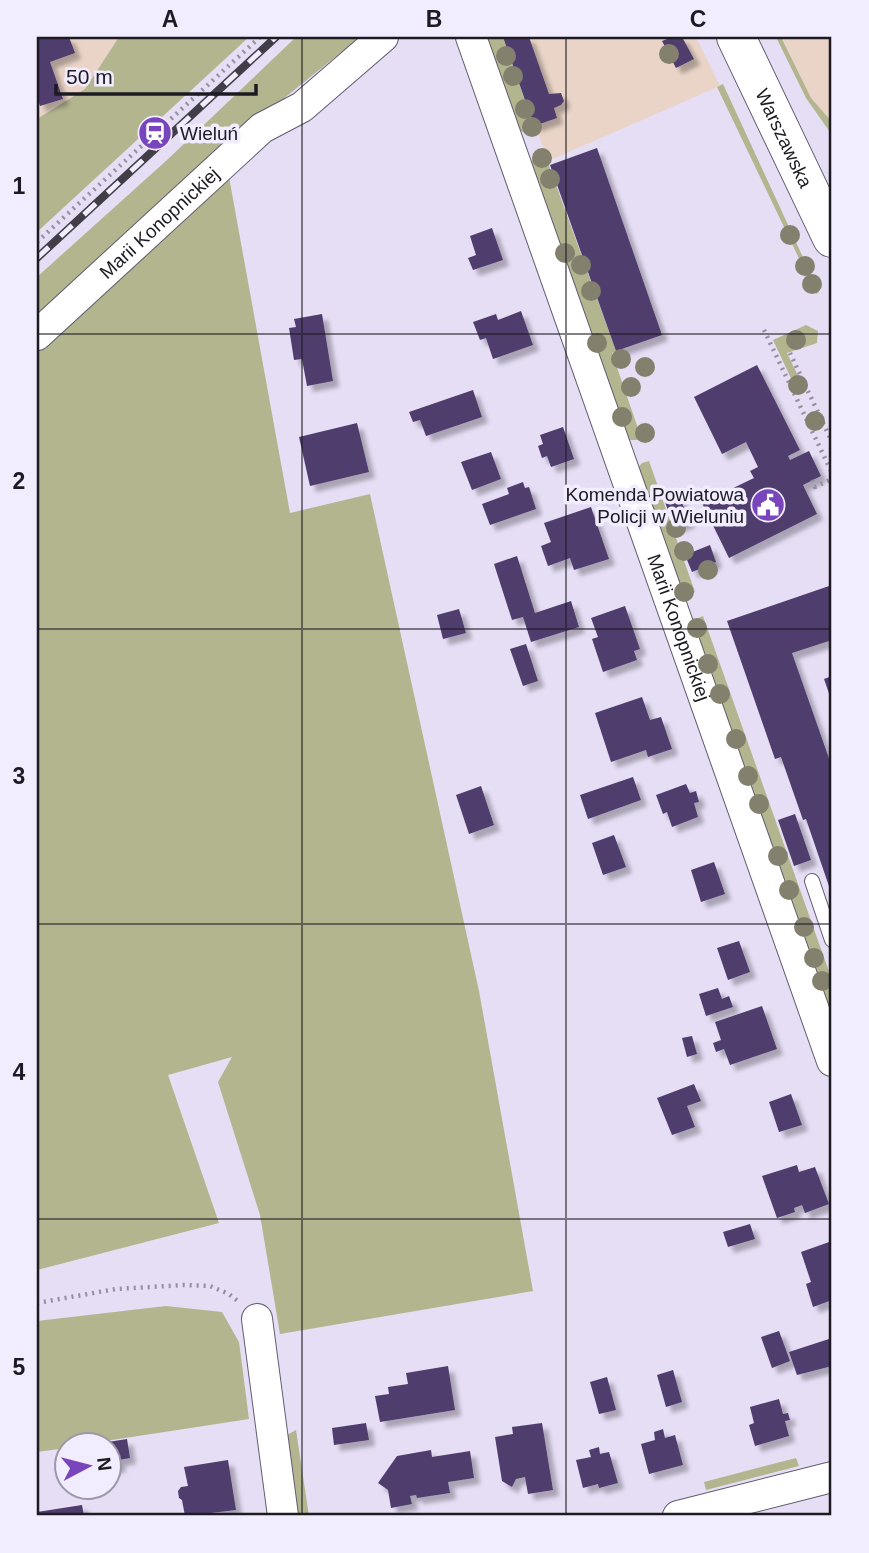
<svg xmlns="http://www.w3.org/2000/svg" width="869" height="1553" font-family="Helvetica,sans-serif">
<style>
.industrial{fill:#ead4c7}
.green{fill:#b2b58e}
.building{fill:#503c6e;filter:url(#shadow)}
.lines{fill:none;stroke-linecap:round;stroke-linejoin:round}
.lane-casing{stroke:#625b6f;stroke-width:16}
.street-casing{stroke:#625b6f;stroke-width:32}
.secondary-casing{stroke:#625b6f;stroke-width:40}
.path{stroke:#948e9f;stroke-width:4.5;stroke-dasharray:2 5;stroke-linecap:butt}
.lane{stroke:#fff;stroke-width:14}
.street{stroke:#fff;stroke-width:30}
.secondary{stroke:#fff;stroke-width:38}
.rail-casing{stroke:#413e48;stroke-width:8}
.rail{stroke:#f2ecff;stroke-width:5;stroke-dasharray:16;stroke-linecap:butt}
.tree{fill:#83806e}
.grid{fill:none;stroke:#1d1a22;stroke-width:2;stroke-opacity:0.55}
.labels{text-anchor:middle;stroke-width:7;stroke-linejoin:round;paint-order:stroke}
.poi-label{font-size:19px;fill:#1d1a22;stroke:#f2ecff;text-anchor:start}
.street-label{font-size:19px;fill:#1d1a22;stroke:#f2ecff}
.neatline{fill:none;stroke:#1d1a22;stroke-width:2.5}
.grid-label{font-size:23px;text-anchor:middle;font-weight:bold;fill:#1d1a22}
</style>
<defs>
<filter id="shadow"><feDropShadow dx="6" dy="6" stdDeviation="2" flood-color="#0004"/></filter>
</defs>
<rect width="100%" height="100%" fill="#e6def5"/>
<g class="industrial">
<polygon points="37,37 119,37 85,89 37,119"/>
<polygon points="503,37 696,37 720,86 548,161"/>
<polygon points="781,37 832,37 832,122 811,99"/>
</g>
<g class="green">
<polygon points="119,37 249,37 37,232 37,119 85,89"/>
<polygon points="296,37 360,37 288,95 37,322 37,277 167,160"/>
<polygon points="486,37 503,37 535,130 525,133 519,130"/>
<polygon points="776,37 781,37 811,98 832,122 832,135 806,98"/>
<polygon points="723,84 819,292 816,294 718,89 717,87"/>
<polygon points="543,149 616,351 612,353 642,440 628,440 531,168 533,156"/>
<polygon points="229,177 290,513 370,494 479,991 533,1291 280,1334 260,1215 218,1082 232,1057 168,1075 219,1223 37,1270 37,350"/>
<polygon points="806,325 818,331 817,343 787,353 804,388 797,391 773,340"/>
<polygon points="649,461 695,592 688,595 681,593 637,469 642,463"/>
<polygon points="703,616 832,980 832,1026 693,625 696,619"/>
<polygon points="166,1306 222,1312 239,1342 249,1419 86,1444 66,1444 66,1448 37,1452 37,1321"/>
<polygon points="296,1430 309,1516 297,1516 285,1436"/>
<polygon points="796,1458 799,1466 706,1490 704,1482"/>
</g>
<g class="building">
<polygon points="37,37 69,37 75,53 50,62 63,99 40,106 37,97"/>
<polygon points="503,37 529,37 549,94 561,93 564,101 561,105 554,108 557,118 534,126"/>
<polygon points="672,37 682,37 694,59 676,68 662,41"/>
<polygon points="597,148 662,335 616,351 550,165"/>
<polygon points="492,228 503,260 473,270 468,258 476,255 470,236"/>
<polygon points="521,311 533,345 493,359 486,338 480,340 473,322 496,314 498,320"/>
<polygon points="322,314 333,381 307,386 302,359 294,360 289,328 296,327 294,319"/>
<polygon points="757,365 800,450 788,456 790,460 809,451 821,476 803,485 817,514 729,558 702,503 754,478 750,471 758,467 746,442 722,454 694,397"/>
<polygon points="473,390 482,417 426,436 420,420 413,422 409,412"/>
<polygon points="357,423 369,472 310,486 299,437"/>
<polygon points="563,427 574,459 551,467 547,456 542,458 538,446 543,444 540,435"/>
<polygon points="491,452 501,479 472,490 461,462"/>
<polygon points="523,482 525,488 529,487 536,509 490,525 482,504 509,494 507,488"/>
<polygon points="680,497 689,522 674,527 665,502"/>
<polygon points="591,507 609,559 574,570 570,558 548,566 541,546 551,542 544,523"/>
<polygon points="710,545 716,562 692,572 685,555"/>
<polygon points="517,556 535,613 571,601 579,627 531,642 523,617 512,620 494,564"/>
<polygon points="832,585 832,640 792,653 832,767 832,895 806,819 803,820 781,757 775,759 727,621"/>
<polygon points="625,606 640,649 634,651 637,660 603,672 592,639 598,637 591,618"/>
<polygon points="459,609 466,633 443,639 437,615"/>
<polygon points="526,644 538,681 523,686 510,649"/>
<polygon points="832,676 832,702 824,679"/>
<polygon points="642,697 650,720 661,717 672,749 648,757 646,750 611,762 595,713"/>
<polygon points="633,777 641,800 588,819 580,795"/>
<polygon points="686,784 690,793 696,791 699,802 694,803 698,817 672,827 667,812 663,814 656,795"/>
<polygon points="481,786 494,825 469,834 456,795"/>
<polygon points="795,814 811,860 794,866 778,820"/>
<polygon points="614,835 626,867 603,875 592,843"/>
<polygon points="714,862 725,894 701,902 691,870"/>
<polygon points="739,941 750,972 728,980 717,948"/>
<polygon points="718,988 722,999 729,996 733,1007 706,1016 699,994"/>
<polygon points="762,1006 777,1049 730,1065 724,1049 716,1052 713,1043 721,1040 715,1022"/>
<polygon points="692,1036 697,1054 687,1057 682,1038"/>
<polygon points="694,1084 701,1101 687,1106 695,1127 672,1135 657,1098"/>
<polygon points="791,1094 802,1125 779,1132 769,1102"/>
<polygon points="797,1165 799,1172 815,1167 829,1204 805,1213 802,1205 794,1208 795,1212 777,1218 762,1176"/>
<polygon points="750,1224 755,1239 728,1247 723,1232"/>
<polygon points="832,1241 832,1300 813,1307 806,1284 811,1282 801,1252"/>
<polygon points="779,1331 790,1361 772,1368 761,1337"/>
<polygon points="832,1338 832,1366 797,1375 789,1352"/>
<polygon points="448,1366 455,1410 380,1422 375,1396 389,1394 388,1387 408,1384 406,1373"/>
<polygon points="673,1370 682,1402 666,1407 657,1375"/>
<polygon points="607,1377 616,1410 599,1414 590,1382"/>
<polygon points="779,1399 783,1414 788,1413 790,1420 785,1421 789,1436 755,1446 749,1425 754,1423 750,1407"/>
<polygon points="366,1423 369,1440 334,1445 332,1428"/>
<polygon points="542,1423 553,1490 528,1494 525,1477 516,1479 512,1487 502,1481 495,1437 513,1434 512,1427"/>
<polygon points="663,1429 665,1438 675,1435 683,1465 649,1474 641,1444 655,1440 654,1432"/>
<polygon points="127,1439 130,1458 119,1460 120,1466 108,1468 108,1442"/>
<polygon points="599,1447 600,1454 609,1452 618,1483 599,1488 598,1484 583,1488 576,1460 591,1457 589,1450"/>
<polygon points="431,1450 432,1457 470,1451 474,1478 448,1482 450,1493 417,1498 416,1495 410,1496 412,1504 391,1508 388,1490 378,1483 397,1456"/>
<polygon points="228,1460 236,1510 185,1516 182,1500 179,1498 178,1491 181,1487 188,1486 184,1467"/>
<polygon points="82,1505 84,1516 37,1516 37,1512"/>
</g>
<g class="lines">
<g class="lane-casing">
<polyline id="lane" points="812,881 832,940"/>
</g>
<g class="street-casing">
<g id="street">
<path id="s1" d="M471 37 832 1061"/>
<path id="s2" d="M37 335 262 128 302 107 383 37"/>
<polyline points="257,1319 283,1516"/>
<polyline points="678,1516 832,1477"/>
</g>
</g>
<g class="secondary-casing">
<g id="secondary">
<path id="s3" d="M736 37 832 238"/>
</g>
</g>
<g class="path">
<polyline points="37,242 260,37"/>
<polyline points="764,330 832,473"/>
<polyline points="790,353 832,442"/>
<polyline points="812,480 815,487 832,479"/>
<polyline points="37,1303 116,1289 184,1285 210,1286 229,1294 239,1302"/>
</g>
<use href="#lane" class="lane"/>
<use href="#street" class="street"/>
<use href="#secondary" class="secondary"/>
<g class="rail-casing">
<polyline id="rail" points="37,258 276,37"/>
</g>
<use href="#rail" class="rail"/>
</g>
<g class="tree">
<circle cx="669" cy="54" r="10"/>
<circle cx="506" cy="56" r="10"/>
<circle cx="513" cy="76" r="10"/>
<circle cx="525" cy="109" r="10"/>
<circle cx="532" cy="127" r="10"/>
<circle cx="542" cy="158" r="10"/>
<circle cx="550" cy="179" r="10"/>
<circle cx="790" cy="235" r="10"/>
<circle cx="565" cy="253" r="10"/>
<circle cx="581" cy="265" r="10"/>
<circle cx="805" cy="266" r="10"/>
<circle cx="812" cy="284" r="10"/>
<circle cx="591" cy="291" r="10"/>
<circle cx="796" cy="340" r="10"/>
<circle cx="597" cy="343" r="10"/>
<circle cx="621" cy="359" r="10"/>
<circle cx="645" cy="367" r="10"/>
<circle cx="798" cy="385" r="10"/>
<circle cx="631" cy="387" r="10"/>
<circle cx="622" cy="417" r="10"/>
<circle cx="815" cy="421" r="10"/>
<circle cx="645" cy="433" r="10"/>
<circle cx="676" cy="528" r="10"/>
<circle cx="684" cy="551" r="10"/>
<circle cx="708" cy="570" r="10"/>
<circle cx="684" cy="592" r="10"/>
<circle cx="697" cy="628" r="10"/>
<circle cx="708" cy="664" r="10"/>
<circle cx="720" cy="694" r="10"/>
<circle cx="736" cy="739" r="10"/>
<circle cx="748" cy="776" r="10"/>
<circle cx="759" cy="804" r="10"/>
<circle cx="778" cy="856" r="10"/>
<circle cx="789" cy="890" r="10"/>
<circle cx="804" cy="927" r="10"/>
<circle cx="814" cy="958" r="10"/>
<circle cx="822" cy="981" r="10"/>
</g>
<path class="grid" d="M302 37V1516M566 37V1516M37 334H832M37 629H832M37 924H832M37 1219H832"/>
<defs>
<g id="station-disc" transform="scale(1.75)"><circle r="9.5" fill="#7945bc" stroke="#f2ecff"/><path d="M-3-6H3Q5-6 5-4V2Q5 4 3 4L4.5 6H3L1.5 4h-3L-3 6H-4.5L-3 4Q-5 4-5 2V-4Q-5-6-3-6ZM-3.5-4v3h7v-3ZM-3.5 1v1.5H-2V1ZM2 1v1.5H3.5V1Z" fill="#fff"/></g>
<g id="civic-disc" transform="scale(1.75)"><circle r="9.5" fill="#7945bc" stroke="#f2ecff"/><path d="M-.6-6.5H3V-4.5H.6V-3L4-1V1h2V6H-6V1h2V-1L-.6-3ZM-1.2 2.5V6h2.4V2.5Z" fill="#fff"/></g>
</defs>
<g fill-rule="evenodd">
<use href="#station-disc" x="155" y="133"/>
<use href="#civic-disc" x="768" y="505"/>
</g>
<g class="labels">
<g class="poi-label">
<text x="180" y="140">Wieluń</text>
<text x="744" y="501" text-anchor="end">Komenda Powiatowa<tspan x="744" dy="22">Policji w Wieluniu</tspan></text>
</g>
<g class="street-label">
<text dy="7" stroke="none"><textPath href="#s3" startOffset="112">Warszawska</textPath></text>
<text dy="7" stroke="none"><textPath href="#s2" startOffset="166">Marii Konopnickiej</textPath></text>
<text dy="7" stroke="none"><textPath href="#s1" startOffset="626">Marii Konopnickiej</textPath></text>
</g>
</g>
<rect width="869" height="1553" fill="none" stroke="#f2ecff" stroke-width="77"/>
<g transform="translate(88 1466) rotate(83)"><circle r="33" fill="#f2ecff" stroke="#9d98a7" stroke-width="2"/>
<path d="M0-5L12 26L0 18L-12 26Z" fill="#7945bc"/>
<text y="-10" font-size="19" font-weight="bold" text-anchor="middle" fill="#1d1a22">N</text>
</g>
<path d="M56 84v10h200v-10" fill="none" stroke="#1d1a22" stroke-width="3.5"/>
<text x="66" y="84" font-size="21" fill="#1d1a22" stroke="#f2ecff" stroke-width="5" paint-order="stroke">50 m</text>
<rect x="38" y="38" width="792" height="1476" class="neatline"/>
<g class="grid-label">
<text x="170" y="27">A</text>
<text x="434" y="27">B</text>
<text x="698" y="27">C</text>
<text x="19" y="194">1</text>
<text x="19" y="489">2</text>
<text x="19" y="784">3</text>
<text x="19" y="1080">4</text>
<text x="19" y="1375">5</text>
</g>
</svg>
